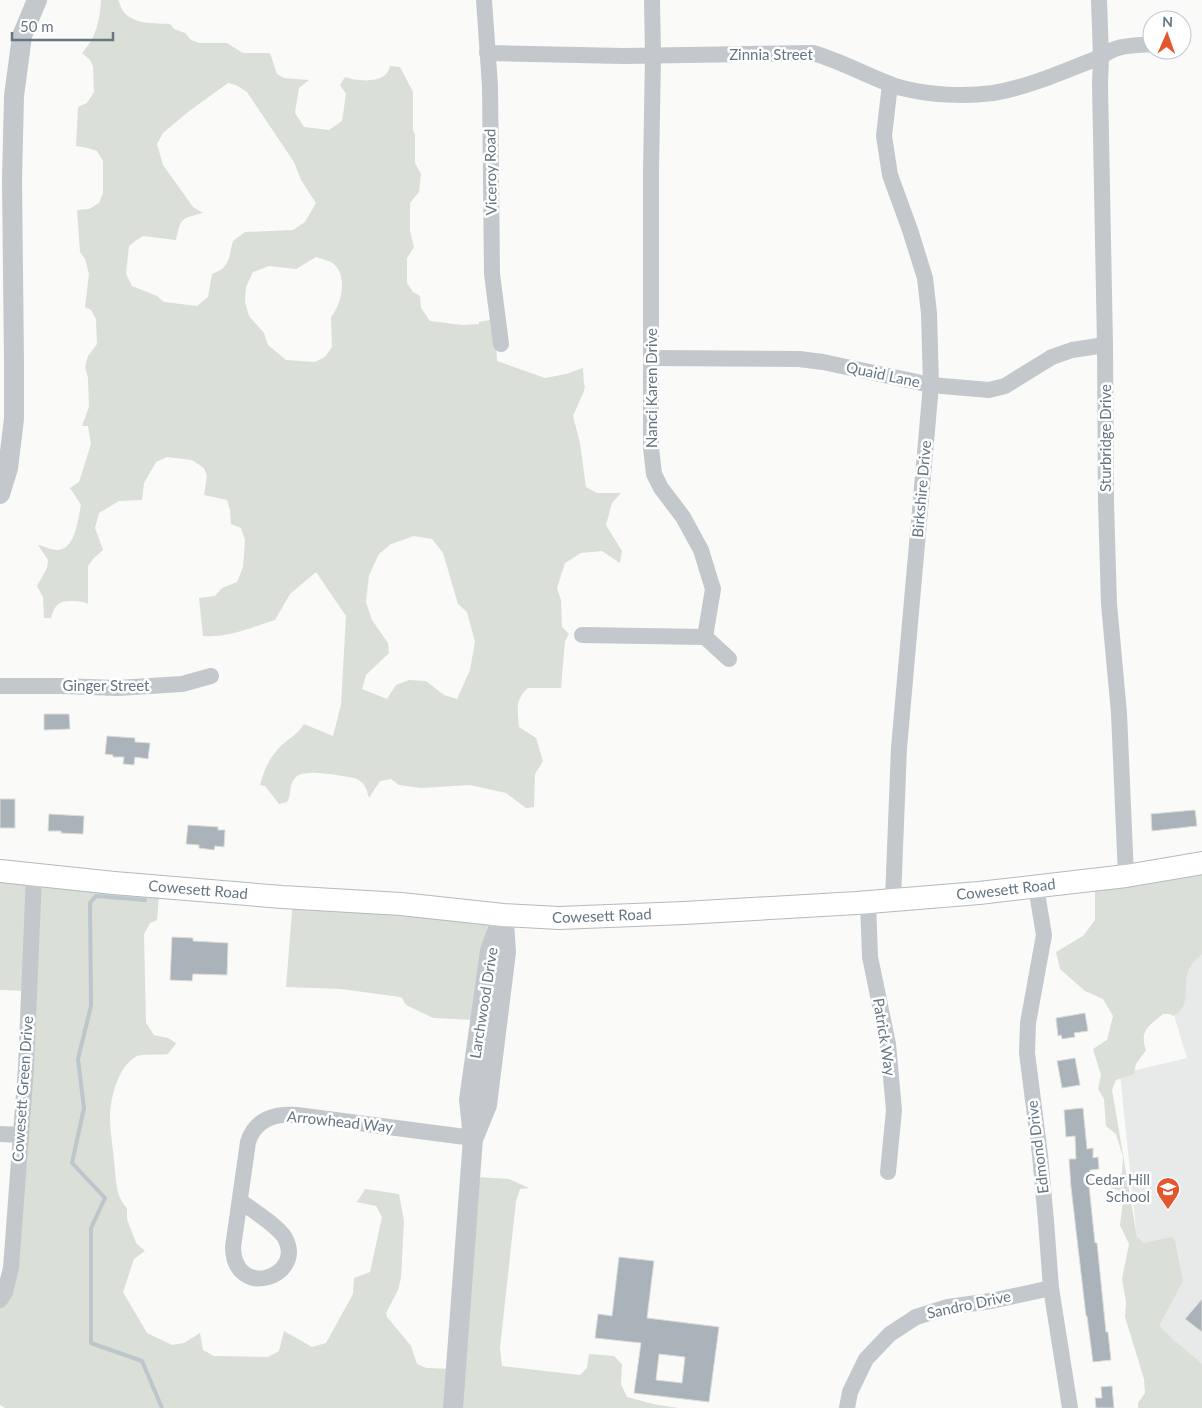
<svg xmlns="http://www.w3.org/2000/svg" width="1202" height="1408" font-family="Lato,sans-serif">
<style>
.built{fill:#e8e9e9}
.green{fill:#dadfd7;fill-rule:evenodd}
.lines{fill:none;stroke-linecap:round;stroke-linejoin:round}
.stream{stroke:#bbc7cb;stroke-width:4}
.building{fill:#aab3b9;stroke:#dcdcda;fill-rule:evenodd}
.secondary-casing{stroke:#b3babf;stroke-width:24}
.minor{stroke:#c3c8cc;stroke-width:16}
.tertiary{stroke:#c3c8cc;stroke-width:20}
.secondary{stroke:#fff;stroke-width:22}
.labels{text-anchor:middle;stroke-width:5;stroke-linejoin:round;paint-order:stroke}
.street-label{font-size:15px;fill:#657683;stroke:#fff}
.poi-label{font-size:15px;fill:#657683;stroke:#fff;text-anchor:end}
</style>
<rect width="100%" height="100%" fill="#fafaf8"/>
<polygon class="built" points="1202,946 1202,1383 1148,1346 1120,1074 1187,1058 1160,969"/>
<g class="green">
<path d="M101 0H118C120 4 121 8 123 11 133 25 155 23 170 24L174 29 185 33 191 40 199 43H227L243 53H270L277 74 284 78 309 80 299 88 295 113 304 127 329 130 342 121 346 94 340 85 345 77C356 81 378 83 386 74 388 72 389 69 390 66L400 67 413 92V130L415 135V163L421 174 419 192 410 203V231L414 247 407 258V283L413 292 420 296 421 308 430 321 462 325 479 324V322L495 319 497 361 545 378 566 374 583 368 584 385H585L584 391 573 416 580 443 586 487 597 493H621L612 503 606 525 622 551 620 563 602 551 581 553 565 563 557 588 561 600 562 627 569 634 565 641 561 688H528C514 700 518 711 519 727L536 738 543 761 535 774 534 807 526 808 506 793 470 785 421 788 399 785 391 779 380 781 369 798C366 787 365 782 354 778 340 776 306 768 296 777 288 784 292 795 287 802L279 804 265 786 260 785C264 771 268 760 278 749 287 739 297 736 304 724L333 736 341 705 346 616 316 572 290 594 275 620C252 627 228 638 203 636L199 598 215 596 222 588 237 582 243 567 245 540 241 528 231 524 230 510 227 500 204 495 207 476 204 468 192 460 167 457 156 462 144 483 142 500 119 501 99 513 95 528 103 550 93 559 88 566V604C82 601 77 601 71 601 58 601 55 605 51 618H44L43 597 37 586 47 568 48 560 38 545C44 546 51 550 57 550 76 550 78 518 81 505L70 488 79 482 91 444 88 426H82L89 407 88 378 85 367 88 356 97 344 96 319 91 310 85 307 89 274 85 259 80 252 77 210 89 209 99 203 103 193V161L97 151 88 148 76 146 78 107 87 103 94 92 93 66 90 60 82 53C96 38 100 20 101 0ZM228 83 236 85 247 92 294 162 301 180 316 203 305 222 293 230 245 232 233 241C228 258 231 267 212 274L208 297 197 306 164 302 157 296 132 286 126 274 129 246 135 241 143 236 176 240C181 217 181 219 203 213L193 207 163 165 157 144 163 133 188 112ZM316 257C321 259 327 260 331 262 349 273 342 304 331 317L332 347 325 357 315 362 286 360 268 345 264 333 249 316 245 302 246 287 253 272 269 266 296 269ZM414 536 432 539 443 553 458 604 467 612 475 642 470 670 457 699 444 695 426 681 409 680 396 685 387 699 362 689 366 675 389 653 388 643 372 620 366 602 369 575 379 554 391 544Z"/>
<path d="M1202 862V954C1196 958 1192 963 1189 969 1181 986 1194 1003 1173 1016L1170 1014H1163C1149 1026 1139 1030 1146 1050L1136 1064 1134 1074 1116 1080 1112 1090 1137 1237 1144 1243 1171 1237 1175 1241 1183 1281 1159 1326 1175 1341 1202 1364V1408H1138V1403L1145 1393 1144 1379 1125 1317 1126 1302 1122 1279 1129 1244 1120 1225 1123 1200 1118 1190 1110 1188 1112 1182 1122 1173 1123 1157 1116 1134 1106 1126 1104 1099 1098 1089 1101 1075 1093 1049 1107 1040 1113 1016 1103 999 1085 991 1060 969 1056 952 1083 936 1095 920V893L1093 879Z"/>
<path d="M0 870 160 887 157 920 150 923 144 934 146 1023 154 1035 168 1038 176 1043 175 1045 168 1054C162 1055 141 1054 137 1056 118 1066 110 1098 110 1118 110 1132 113 1147 114 1161 116 1176 115 1197 127 1208V1219L136 1243 145 1251 134 1259 123 1292 147 1333 172 1345 184 1343 200 1333 203 1350 214 1356 268 1357 279 1351 284 1331 312 1347 326 1343 353 1294 354 1278 370 1272 382 1217 376 1206 357 1202 365 1189 399 1194 404 1221 401 1278 398 1290 386 1313 387 1317 411 1346 417 1364 426 1368 452 1369 477 1177 509 1179 529 1188 520 1189 516 1201 500 1348 502 1366 580 1375 587 1368 589 1354 614 1356 622 1364 621 1384 627 1397 653 1404 679 1408H5L0 1405V1297L6 1288 27 991 0 990Z"/>
<polygon points="293,899 489,914 478,1018 476,1020 433,1018 406,1005 402,998 400,997 341,989 286,987"/>
</g>
<g class="lines">
<polyline class="stream" points="145,900 96,896 90,903 91,1006 78,1059 84,1108 72,1163 105,1198 91,1228 91,1343 142,1361 162,1408"/>
</g>
<g class="building">
<polygon points="44,714 69,714 70,729 44,730"/>
<polygon points="107,736 135,738 135,742 150,743 148,759 135,757 134,765 123,764 124,757 113,757 113,755 105,754"/>
<rect x="0" y="799" width="15" height="29"/>
<polygon points="1195,810 1197,826 1152,831 1151,814"/>
<polygon points="49,814 84,816 83,834 61,833 61,831 48,831"/>
<polygon points="188,825 218,827 218,830 225,830 224,847 215,846 214,850 199,848 199,845 186,844"/>
<polygon points="172,937 193,938 193,941 228,943 227,975 193,974 192,981 170,980"/>
<polygon points="1085,1013 1088,1031 1074,1033 1075,1037 1062,1039 1061,1035 1058,1036 1056,1018"/>
<polygon points="1075,1058 1080,1085 1062,1088 1057,1061"/>
<polygon points="1083,1108 1087,1149 1093,1148 1093,1158 1098,1157 1099,1169 1090,1170 1091,1186 1089,1186 1095,1243 1097,1243 1106,1332 1108,1332 1111,1360 1093,1362 1087,1316 1086,1316 1071,1187 1069,1159 1076,1159 1075,1136 1066,1137 1064,1110"/>
<path d="M619 1257 654 1261 647 1318 719 1327 709 1402 634 1393 641 1343 595 1338 598 1314 612 1316ZM659 1354 685 1357 682 1383 656 1380Z"/>
<polygon points="1202,1299 1202,1332 1185,1319"/>
<polygon points="1112,1386 1114,1408 1096,1408 1095,1398 1102,1398 1101,1387"/>
</g>
<g class="lines">
<g class="secondary-casing">
<g id="secondary">
<path id="s1" d="M0 871 114 883 282 897 401 904 503 915 559 918 684 913 857 903 979 893 1126 876 1202 863"/>
</g>
</g>
<g class="minor">
<polyline points="484,0 490,86 492,274 501,344"/>
<polyline points="652,0 653,55 651,172 651,448 654,474 661,488 683,517 701,550 713,589 705,637"/>
<polyline points="1099,0 1101,57 1100,84 1105,345 1106,502 1109,604 1119,713 1126,876"/>
<path d="M487 53 624 56 813 53C837 60 858 71 880 80 887 83 895 87 902 88 930 95 964 97 993 93 1030 87 1066 70 1101 57 1118 44 1132 46 1152 44"/>
<polyline points="890,84 884,136 890,175 910,230 925,278 929,313 931,385 899,748 893,899"/>
<polyline points="652,358 799,359 823,362 931,385 989,390 1005,386 1052,357 1072,350 1105,345"/>
<polyline points="582,635 705,637"/>
<polyline points="705,637 729,659"/>
<polyline points="0,686 61,686 117,688 182,684 211,676"/>
<polyline points="1036,887 1044,935 1028,1023 1027,1053 1040,1155 1046,1221 1051,1288 1070,1408"/>
<polyline points="868,902 870,957 888,1044 894,1110 888,1172"/>
<polyline points="0,1134 21,1135"/>
<path d="M240 1201C251 1209 278 1226 285 1238 306 1277 234 1301 233 1247L248 1142C255 1119 275 1113 297 1115L473 1138"/>
<polyline points="0,1300 5,1292 11,1268 26,1067 34,875"/>
<polyline points="847,1408 850,1392 866,1359 890,1334 916,1317 948,1307 991,1301 1051,1288"/>
</g>
<g class="tertiary">
<polyline points="0,494 8,468 14,419 14,362 12,180 14,96 22,36 37,0"/>
<polyline points="474,1137 487,1105 506,952 504,922"/>
<polyline points="453,1408 473,1138 469,1100 490,951 503,915"/>
</g>
<use href="#secondary" class="secondary"/>
</g>
<defs>
<g id="school-pin" transform="scale(1.25)"><path d="M0 17L-7.5 6A9.5 9.5 0 1 1 7.5 6Z" fill="#e4572e" stroke="#fff"/><path d="M0-5L7-2L0 1L-7-2ZM-4 1L0 2.5L4 1V4Q0 6-4 4Z" fill="#fff"/></g>
</defs>
<g fill-rule="evenodd">
<use href="#school-pin" x="1168" y="1189"/>
</g>
<g class="labels">
<g class="street-label">
<text x="771" y="60">Zinnia Street</text>
<text transform="translate(491 172) rotate(-91)" y="5">Viceroy Road</text>
<text transform="translate(883 375) rotate(12)" y="5">Quaid Lane</text>
<text transform="translate(652 388) rotate(-90)" y="5">Nanci Karen Drive</text>
<text transform="translate(1106 438) rotate(-90)" y="5">Sturbridge Drive</text>
<text transform="translate(922 489) rotate(-85)" y="5">Birkshire Drive</text>
<text x="106" y="691">Ginger Street</text>
<text dy="5" stroke="none"><textPath href="#s1" startOffset="199">Cowesett Road</textPath></text>
<text dy="5" stroke="none"><textPath href="#s1" startOffset="1009">Cowesett Road</textPath></text>
<text dy="5" stroke="none"><textPath href="#s1" startOffset="604">Cowesett Road</textPath></text>
<text transform="translate(484 1003) rotate(-81)" y="5">Larchwood Drive</text>
<text transform="translate(884 1037) rotate(81)" y="5">Patrick Way</text>
<text transform="translate(23 1089) rotate(-86)" y="5">Cowesett Green Drive</text>
<text transform="translate(340 1122) rotate(6)" y="5">Arrowhead Way</text>
<text transform="translate(1038 1147) rotate(-97)" y="5">Edmond Drive</text>
<text transform="translate(969 1305) rotate(-12)" y="5">Sandro Drive</text>
</g>
<g class="poi-label">
<text x="1150" y="1185">Cedar Hill<tspan x="1150" dy="17">School</tspan></text>
</g>
</g>
<g transform="translate(1167 35) rotate(2)"><circle r="24" fill="#ffffff" stroke="#c1c8cd"/>
<path d="M0-4L9 19L0 12L-9 19Z" fill="#e4572e"/>
<text y="-8" font-size="14" font-weight="bold" text-anchor="middle" fill="#657683">N</text>
</g>
<path d="M12 32v8h101v-8" fill="none" stroke="#657683" stroke-width="2.5"/>
<text x="20" y="32" font-size="15" fill="#657683" stroke="#ffffff" stroke-width="4" paint-order="stroke">50 m</text>
</svg>
